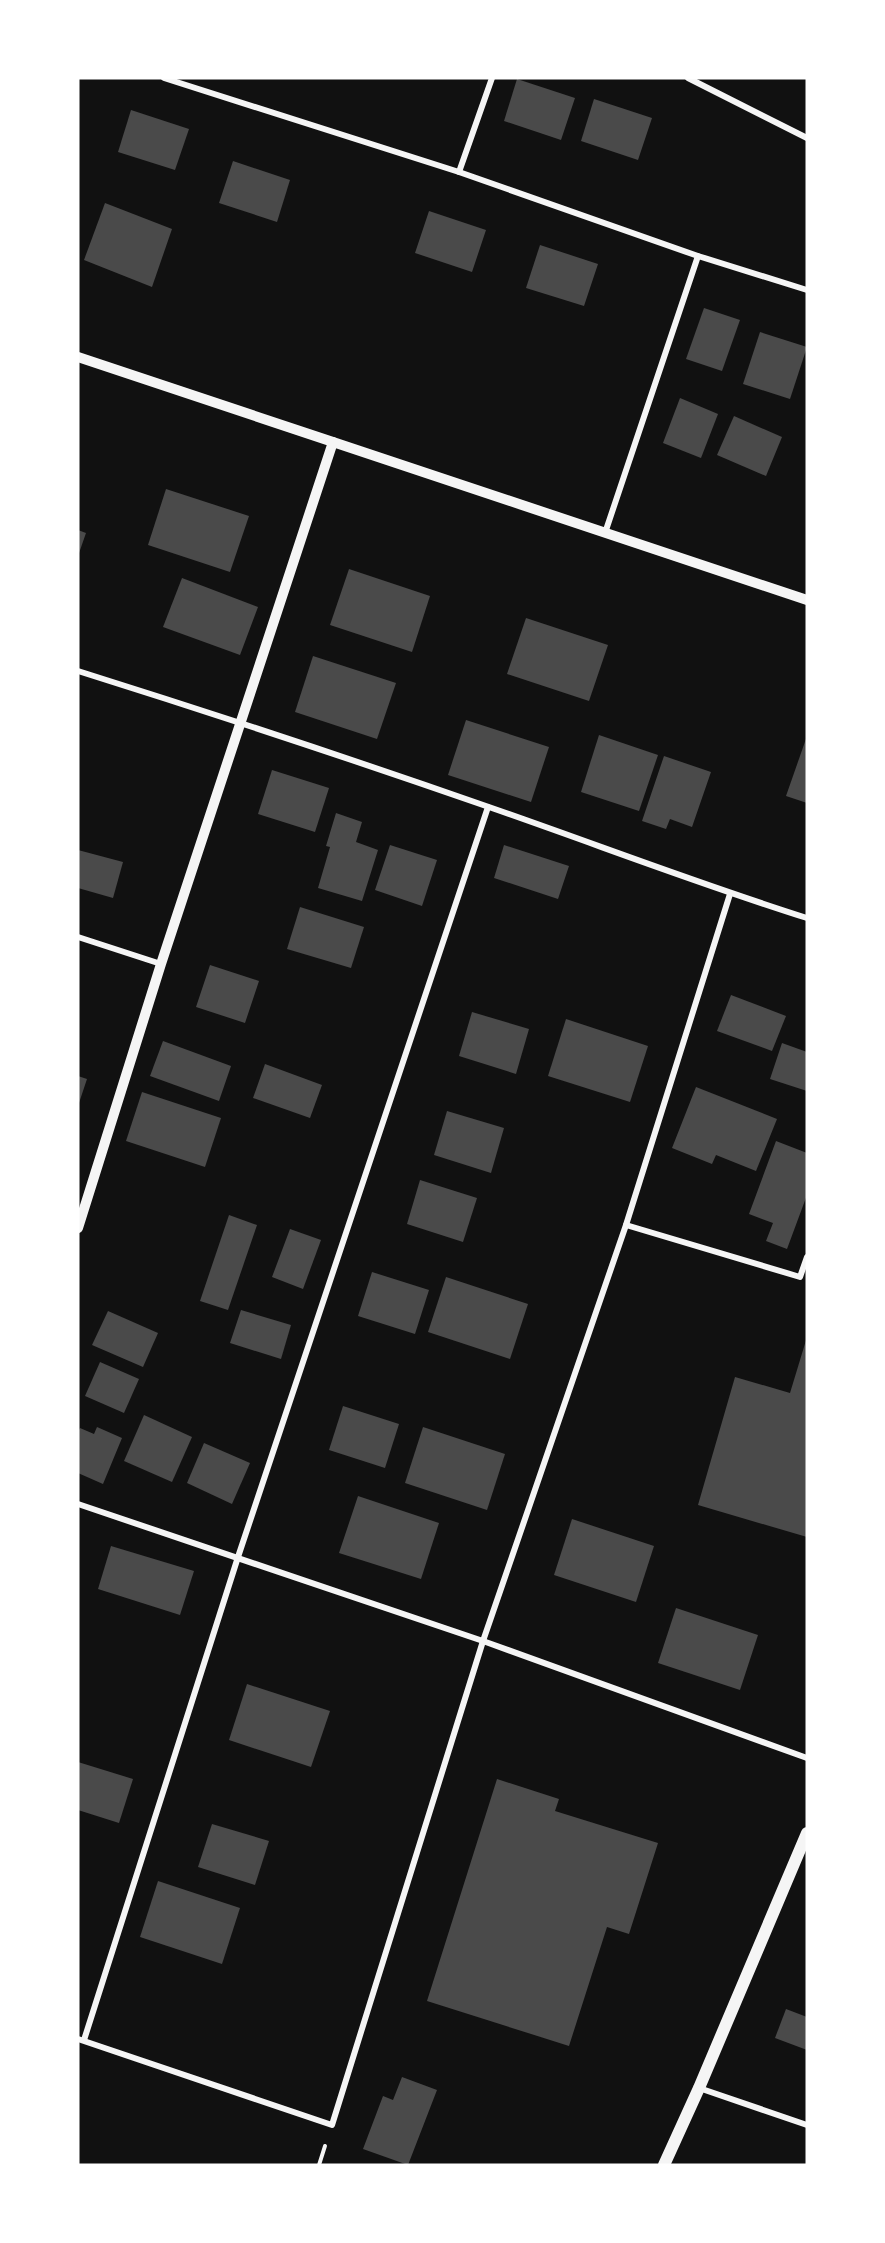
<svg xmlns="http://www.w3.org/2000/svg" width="885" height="2243" font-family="'PT Serif',serif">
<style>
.building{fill:#4a4a4a}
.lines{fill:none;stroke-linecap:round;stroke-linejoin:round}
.path{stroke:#f5f5f5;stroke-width:4}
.minor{stroke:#f5f5f5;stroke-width:6}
.tertiary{stroke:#f5f5f5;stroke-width:10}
.secondary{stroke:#f5f5f5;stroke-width:12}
</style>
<rect width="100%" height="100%" fill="#111"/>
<g class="building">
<polygon points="517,79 575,98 561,140 504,121"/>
<polygon points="594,99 652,118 638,160 581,141"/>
<polygon points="131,110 189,129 175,170 118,152"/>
<polygon points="233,161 290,180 277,222 219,203"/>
<polygon points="105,203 172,229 152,287 84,260"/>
<polygon points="429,211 486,230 472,272 415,253"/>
<polygon points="540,245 598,264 584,306 526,288"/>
<polygon points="704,308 740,320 722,371 686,359"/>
<polygon points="760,332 807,347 790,399 743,384"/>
<polygon points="680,398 718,414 701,458 663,443"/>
<polygon points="734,416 782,437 766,476 717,455"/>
<polygon points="166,489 249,516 230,572 148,545"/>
<polygon points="78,530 86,533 78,556"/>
<polygon points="349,569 430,596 412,652 330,625"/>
<polygon points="182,578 258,607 240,655 163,627"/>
<polygon points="526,618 608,645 589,701 507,674"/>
<polygon points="313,656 396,683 377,739 295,712"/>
<polygon points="466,720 549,747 531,802 448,775"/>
<polygon points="599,735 658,755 639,811 581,792"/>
<polygon points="807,736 807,803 786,796"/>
<polygon points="664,756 711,772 692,827 670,819 666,829 642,821"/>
<polygon points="272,770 329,788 315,832 258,814"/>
<polygon points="336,813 362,822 356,842 378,850 362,901 318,888 330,847 326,846"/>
<polygon points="390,845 437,860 422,906 375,890"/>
<polygon points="504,845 569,866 558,899 494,878"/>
<polygon points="78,850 123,862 113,898 78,888"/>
<polygon points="300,907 364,927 351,968 287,949"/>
<polygon points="210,965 259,981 245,1023 196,1007"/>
<polygon points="731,995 786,1016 772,1051 717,1031"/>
<polygon points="472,1012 529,1029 516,1074 459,1056"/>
<polygon points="566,1019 648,1046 630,1102 548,1076"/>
<polygon points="163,1041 231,1066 219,1101 150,1076"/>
<polygon points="782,1043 807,1052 807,1091 770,1079"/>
<polygon points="265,1064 322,1085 310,1118 253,1098"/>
<polygon points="78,1076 87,1079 78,1106"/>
<polygon points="696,1087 777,1119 756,1171 716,1155 712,1164 672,1148"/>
<polygon points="142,1092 221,1118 205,1167 126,1141"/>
<polygon points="447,1111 504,1128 491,1173 434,1155"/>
<polygon points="776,1141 807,1153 807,1195 787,1249 766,1241 773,1223 749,1214"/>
<polygon points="420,1180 477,1198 463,1242 407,1224"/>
<polygon points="229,1215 257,1225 228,1310 200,1301"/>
<polygon points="290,1229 321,1240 303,1289 272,1277"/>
<polygon points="372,1272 429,1290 415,1334 358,1316"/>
<polygon points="446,1277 528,1304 510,1359 428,1332"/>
<polygon points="241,1310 291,1325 281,1359 230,1343"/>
<polygon points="108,1311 158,1333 143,1367 92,1345"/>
<polygon points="807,1337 807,1537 698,1505 735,1377 790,1393"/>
<polygon points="100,1362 139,1379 124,1413 85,1396"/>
<polygon points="343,1406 399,1424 385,1468 329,1450"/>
<polygon points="144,1415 192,1437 172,1482 124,1461"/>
<polygon points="97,1427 122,1438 103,1484 78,1473 78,1432 80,1428 94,1434"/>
<polygon points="423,1427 505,1454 487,1510 405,1483"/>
<polygon points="204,1443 250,1463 232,1504 187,1483"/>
<polygon points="358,1496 439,1523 421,1579 339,1553"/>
<polygon points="572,1519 654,1546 636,1602 554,1575"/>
<polygon points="111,1546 194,1571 180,1615 98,1589"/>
<polygon points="676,1608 758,1635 740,1690 658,1663"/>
<polygon points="247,1684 330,1711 311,1767 229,1740"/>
<polygon points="78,1762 133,1779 119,1823 78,1810"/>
<polygon points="497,1779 559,1799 555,1811 658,1843 629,1934 607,1927 569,2046 427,2001"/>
<polygon points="212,1824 269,1841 255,1885 198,1867"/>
<polygon points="158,1881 240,1908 222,1964 140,1937"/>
<polygon points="786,2009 807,2017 807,2050 775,2038"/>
<polygon points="402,2077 437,2090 408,2165 363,2149 383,2096 393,2100"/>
</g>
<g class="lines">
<polyline class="path" points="319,2165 325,2146"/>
<g class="minor">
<polyline points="164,78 459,172 698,256 807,290"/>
<polyline points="688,78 807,138"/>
<polyline points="459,172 492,78"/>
<polyline points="605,533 698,256"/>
<path d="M78 671C215 714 351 759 486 806 593 843 699 884 807 918"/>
<polyline points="78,937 161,964"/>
<polyline points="626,1225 800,1277 807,1257"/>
<polyline points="78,1504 483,1641 807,1758"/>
<polyline points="78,2039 332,2125 483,1641 626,1225 730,894"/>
<polyline points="84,2040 238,1557 488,807"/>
<polyline points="699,2088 807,2125"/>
</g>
<g class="tertiary">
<polyline points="78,357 333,442 161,964 78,1228"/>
<polyline points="333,442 807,600"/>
</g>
<polyline class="secondary" points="664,2165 699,2088 807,1833"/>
</g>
<rect width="885" height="2243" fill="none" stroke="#ffffff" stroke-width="159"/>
</svg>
